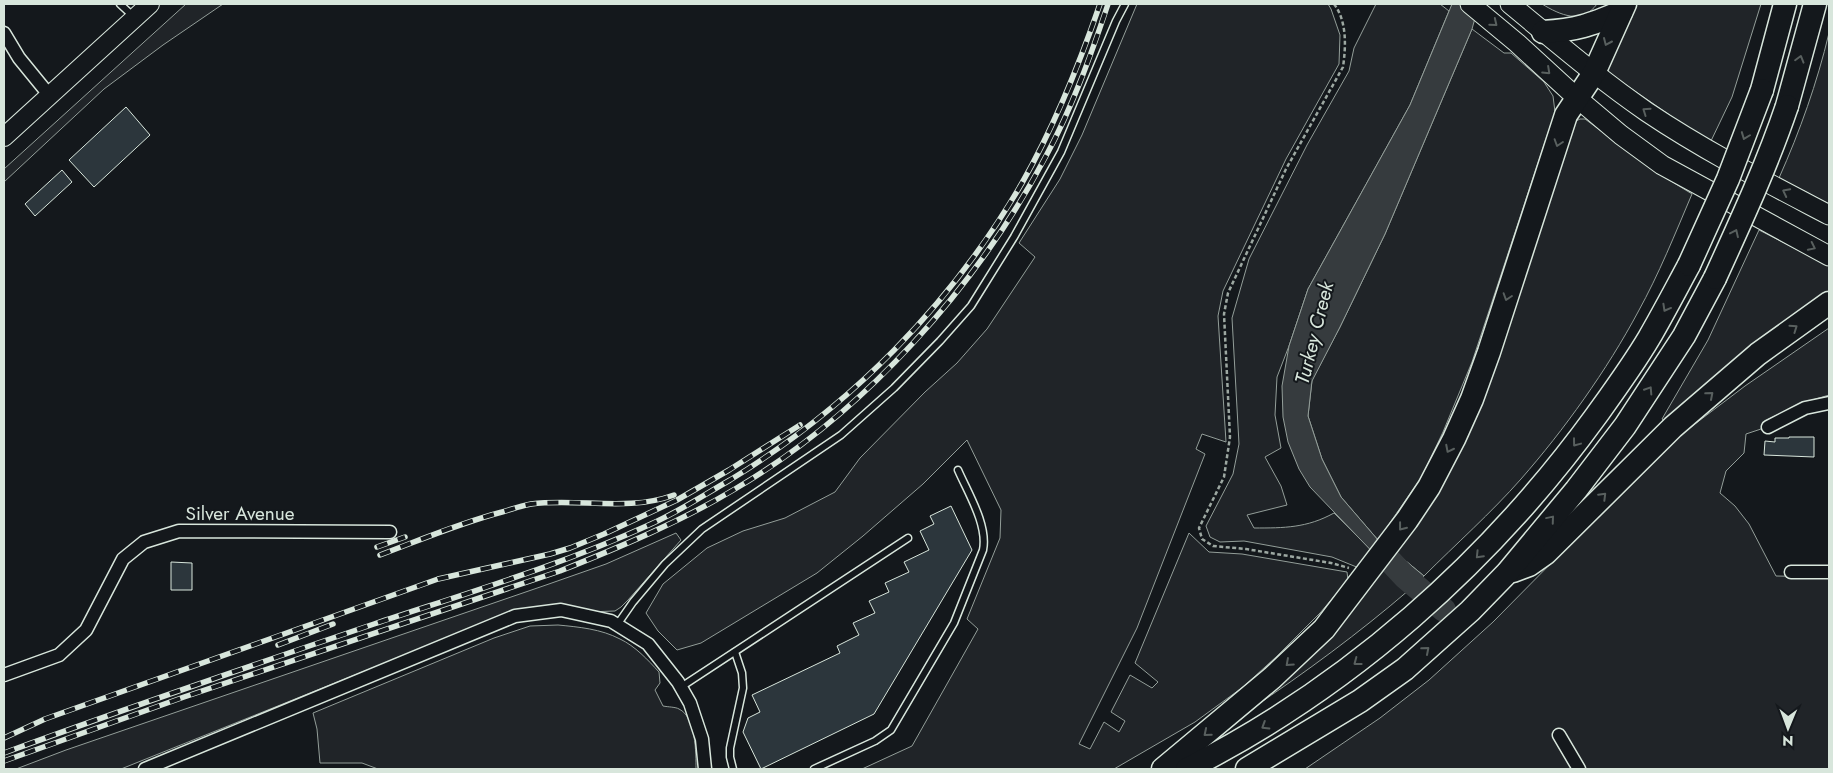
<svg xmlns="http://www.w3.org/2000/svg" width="1833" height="773" font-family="Jost,sans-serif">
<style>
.green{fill:#202428;stroke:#939e99}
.water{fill:#363b3e;stroke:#939e99}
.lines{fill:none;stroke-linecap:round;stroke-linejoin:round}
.river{stroke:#363b3e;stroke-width:24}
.building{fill:#2c363c;stroke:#d8e6dc}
.service-casing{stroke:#d8e6dc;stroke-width:9}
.minor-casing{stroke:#d8e6dc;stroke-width:15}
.secondary-casing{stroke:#d8e6dc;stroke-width:20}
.primary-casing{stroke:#d8e6dc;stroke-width:21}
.motorway-casing{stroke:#d8e6dc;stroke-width:25}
.path{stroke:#9da8a2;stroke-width:2.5;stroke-dasharray:4 2.5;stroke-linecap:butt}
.service{stroke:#14181c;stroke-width:6}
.minor{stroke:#14181c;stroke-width:12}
.secondary{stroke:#14181c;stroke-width:18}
.primary{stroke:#14181c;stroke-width:19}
.motorway{stroke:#14181c;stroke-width:22}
.rail-casing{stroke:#d8e6dc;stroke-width:5.5}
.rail{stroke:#14181c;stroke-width:4;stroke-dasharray:11;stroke-linecap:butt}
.motorway-bridge-casing{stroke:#d8e6dc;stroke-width:25;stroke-linecap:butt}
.motorway-bridge{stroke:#14181c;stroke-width:22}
.oneway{stroke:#59605f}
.labels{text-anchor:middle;stroke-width:4;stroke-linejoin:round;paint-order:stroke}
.street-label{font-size:19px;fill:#d8e6dc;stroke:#14181c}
.water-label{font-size:20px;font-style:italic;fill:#d8e6dc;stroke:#14181c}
</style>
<rect width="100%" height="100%" fill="#14181c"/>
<g class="green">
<polygon points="186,4 223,4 163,45 104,89 4,182 4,169"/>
<polygon points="1137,4 1328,4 1331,9 1340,35 1339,64 1286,159 1223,291 1218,316 1226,442 1202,434 1196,449 1205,454 1137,628 1079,744 1090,749 1104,722 1119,732 1125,721 1111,712 1130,675 1152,688 1158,682 1135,663 1189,533 1209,552 1242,554 1347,572 1348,580 1320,613 1276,657 1243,687 1195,722 1114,769 862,769 912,746 978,629 967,619 1000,538 1001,510 967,440 923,484 863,536 817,573 701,643 677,650 658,631 646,613 663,584 707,548 743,531 785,518 835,492 860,458 925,392 957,363 987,329 1035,257 1019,243 1060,179 1082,135"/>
<path d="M1376 4H1440L1449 11 1410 105 1308 289 1289 346 1277 377 1275 415 1281 448 1265 457 1281 486 1287 505 1247 515 1254 528C1284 528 1307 528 1334 513L1373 552 1359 568 1332 557 1244 541 1220 542 1210 537 1206 526 1233 474 1239 444 1232 318 1249 259 1307 145 1349 71 1354 48Z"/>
<path d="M1542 4H1597C1582 25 1560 15 1542 4Z"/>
<polygon points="1633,4 1761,4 1732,97 1710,143 1606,71"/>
<polygon points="1472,29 1504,53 1511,53 1544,82 1553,96 1555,112 1472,362 1443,432 1421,478 1378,540 1341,497 1322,459 1308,416 1312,380 1340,327 1385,234"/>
<path d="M1829 33V204L1779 178C1800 131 1817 83 1829 33Z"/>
<path d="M1580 119H1585L1653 170 1692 194C1675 234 1659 274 1638 312 1607 370 1564 430 1521 479 1491 513 1456 544 1424 576L1395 552 1428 501 1576 121Z"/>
<polygon points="1759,230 1829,266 1829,293 1666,422 1662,419 1708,340"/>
<polygon points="1829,328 1829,395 1799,404 1765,421 1761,429 1746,434 1744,453 1726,471 1720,493 1735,506 1749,524 1776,576 1829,577 1829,769 1305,769 1380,718 1429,680 1493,622 1652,461 1687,430 1745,386"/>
<polygon points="676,533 681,540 628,600 621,607 615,611 504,615 121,769 16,769 66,750 546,585 606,564"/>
<path d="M1386 567 1409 590C1359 633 1306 672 1251 709L1360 598Z"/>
<path d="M558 625C579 627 601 629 620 639 635 646 648 660 659 672L660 683 655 690 663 706C668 707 676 707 679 709 696 717 696 753 696 769H378L362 763H320L317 729 313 713 494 638 530 626Z"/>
</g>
<polygon class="water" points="1452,4 1479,4 1472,29 1385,234 1340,327 1312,381 1308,416 1322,459 1341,497 1378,540 1395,552 1424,576 1409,590 1310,487 1299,469 1288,442 1283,417 1282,386 1289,346 1308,289 1410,105"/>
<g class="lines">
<polyline class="river" points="1391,562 1405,577 1444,610"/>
</g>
<g class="building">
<polygon points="126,107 150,135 94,187 69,160"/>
<polygon points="62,170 72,182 35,216 25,204"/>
<polygon points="1789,437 1814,437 1814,457 1764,455 1765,441 1775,442 1775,438 1789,438"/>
<polygon points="951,506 972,550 874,714 761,769 743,732 748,718 760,712 752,695 840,653 837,646 859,635 853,623 875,613 869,601 889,592 885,583 909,572 904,562 929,550 920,531 934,524 930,516"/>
<polygon points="171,562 192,563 192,590 171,590"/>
</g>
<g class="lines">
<g class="service-casing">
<g id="service">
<polyline points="120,4 134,17"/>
<polyline points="617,625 633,602 665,564 702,529 841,435 894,388 940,341 971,306 1014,237 1061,152 1116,21 1125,4"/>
<polyline points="681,687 908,538"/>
<polyline points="733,769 730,757 730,748 743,688 742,673 735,652"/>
<path d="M814 769 875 741 891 730 954 623 983 550C988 525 968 493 958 470"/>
</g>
</g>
<g class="minor-casing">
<g id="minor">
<polyline points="4,33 19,58 50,96"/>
<polyline points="1768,427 1805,408 1829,403"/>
<polyline points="1791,572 1829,572"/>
<polyline points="4,675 59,655 86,630 123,559 144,542 179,531 390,532"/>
<polyline points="1559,735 1579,769"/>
<polyline points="145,769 515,616 561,610 611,621 648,644 678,682 690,703 702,739 705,769"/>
</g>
</g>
<g class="secondary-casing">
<polyline id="secondary" points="4,137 150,4"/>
</g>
<g class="primary-casing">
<g id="primary">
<polyline points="1470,4 1517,43 1577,98 1621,135 1662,165 1829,256"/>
<path d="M1510 4C1555 41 1599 79 1647 112 1705 151 1768 183 1829 215"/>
</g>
</g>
<g class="motorway-casing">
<g id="motorway">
<path d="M1543 32C1577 30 1590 25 1621 12"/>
<polyline points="1762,90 1785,4"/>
<polyline points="1787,106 1815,4"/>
<polyline points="1513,571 1529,565 1546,553 1673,427 1758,354 1829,303"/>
<polyline points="1163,769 1272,678 1324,629 1407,520 1429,487 1454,439 1472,399 1489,352 1566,115 1594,73 1625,4"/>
<path d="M1187 769C1349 687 1489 563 1596 416 1614 391 1633 365 1649 338 1663 314 1676 289 1689 265"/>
<polyline points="1247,769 1360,701 1405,669 1470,611 1507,573 1576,490 1625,426 1684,336 1715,278"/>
</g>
</g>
<path class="path" d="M1334 4C1347 21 1346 46 1343 67L1286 169 1228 293 1224 314 1230 437 1224 477 1199 528 1202 539 1213 546 1246 549 1331 563 1349 568"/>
<use href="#service" class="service"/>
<use href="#minor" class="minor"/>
<use href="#secondary" class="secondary"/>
<use href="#primary" class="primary"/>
<use href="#motorway" class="motorway"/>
<g class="rail-casing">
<g id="rail">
<polyline points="377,547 405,537"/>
<path d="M380 555C420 540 460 523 502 512 512 509 521 506 531 504 579 498 628 512 674 495"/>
<polyline points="278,645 333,624"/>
<polyline points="4,738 45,719 438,579 550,554 570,548 604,534 677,500 729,470 800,425"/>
<path d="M4 753C127 708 250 666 374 624 467 593 562 565 651 524 678 512 704 495 730 480 850 407 951 305 1022 183 1054 127 1079 65 1100 4"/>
<path d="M4 761 184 697 560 571C620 547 680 522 735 489 863 414 977 287 1046 156 1072 108 1091 55 1108 4"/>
</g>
</g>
<use href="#rail" class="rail"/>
<g class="motorway-bridge-casing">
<g id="motorway-bridge">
<polyline points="1689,265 1728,179 1762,90"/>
<path d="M1715 278C1741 221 1767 165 1787 106"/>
</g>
</g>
<use href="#motorway-bridge" class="motorway-bridge"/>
</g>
<defs><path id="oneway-chevron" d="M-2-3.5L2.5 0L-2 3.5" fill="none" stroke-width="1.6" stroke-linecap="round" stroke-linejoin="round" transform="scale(1.25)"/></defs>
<g class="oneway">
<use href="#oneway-chevron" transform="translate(1494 23) rotate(39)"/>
<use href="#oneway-chevron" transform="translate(1607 42) rotate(114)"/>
<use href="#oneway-chevron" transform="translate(1800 59) rotate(-74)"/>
<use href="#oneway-chevron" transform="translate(1547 71) rotate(43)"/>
<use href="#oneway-chevron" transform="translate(1646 111) rotate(-145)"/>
<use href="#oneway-chevron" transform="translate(1745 136) rotate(111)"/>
<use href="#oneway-chevron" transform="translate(1558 143) rotate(108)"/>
<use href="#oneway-chevron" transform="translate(1786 192) rotate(-153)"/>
<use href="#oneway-chevron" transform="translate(1735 233) rotate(-65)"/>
<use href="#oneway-chevron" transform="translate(1812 247) rotate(26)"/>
<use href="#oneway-chevron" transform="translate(1507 297) rotate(108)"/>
<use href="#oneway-chevron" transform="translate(1666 308) rotate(119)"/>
<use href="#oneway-chevron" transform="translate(1794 328) rotate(-35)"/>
<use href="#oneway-chevron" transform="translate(1649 390) rotate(-57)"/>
<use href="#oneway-chevron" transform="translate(1710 395) rotate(-41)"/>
<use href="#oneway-chevron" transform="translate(1576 443) rotate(127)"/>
<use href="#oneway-chevron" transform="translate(1449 449) rotate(117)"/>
<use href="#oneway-chevron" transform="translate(1603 496) rotate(-45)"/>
<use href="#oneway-chevron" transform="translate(1551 519) rotate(-50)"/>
<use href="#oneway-chevron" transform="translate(1402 527) rotate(128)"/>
<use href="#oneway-chevron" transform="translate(1479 555) rotate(134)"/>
<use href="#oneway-chevron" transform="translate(1426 650) rotate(-41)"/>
<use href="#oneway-chevron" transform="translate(1357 662) rotate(143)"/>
<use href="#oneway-chevron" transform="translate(1289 663) rotate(138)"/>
<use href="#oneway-chevron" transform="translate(1265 726) rotate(148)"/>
<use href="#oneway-chevron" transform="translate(1207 733) rotate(140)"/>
</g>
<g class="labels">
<g class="street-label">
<text x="240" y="520">Silver Avenue</text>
</g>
<g class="water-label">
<text transform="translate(1314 333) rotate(-76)" y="7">Turkey Creek</text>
</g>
</g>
<rect width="1833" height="773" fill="none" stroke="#d8e6dc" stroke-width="10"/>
<g transform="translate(1788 728) rotate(181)" stroke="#14181c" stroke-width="4" paint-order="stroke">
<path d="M0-4L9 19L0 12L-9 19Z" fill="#d8e6dc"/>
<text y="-8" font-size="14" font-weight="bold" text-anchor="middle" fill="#d8e6dc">N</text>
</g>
</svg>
